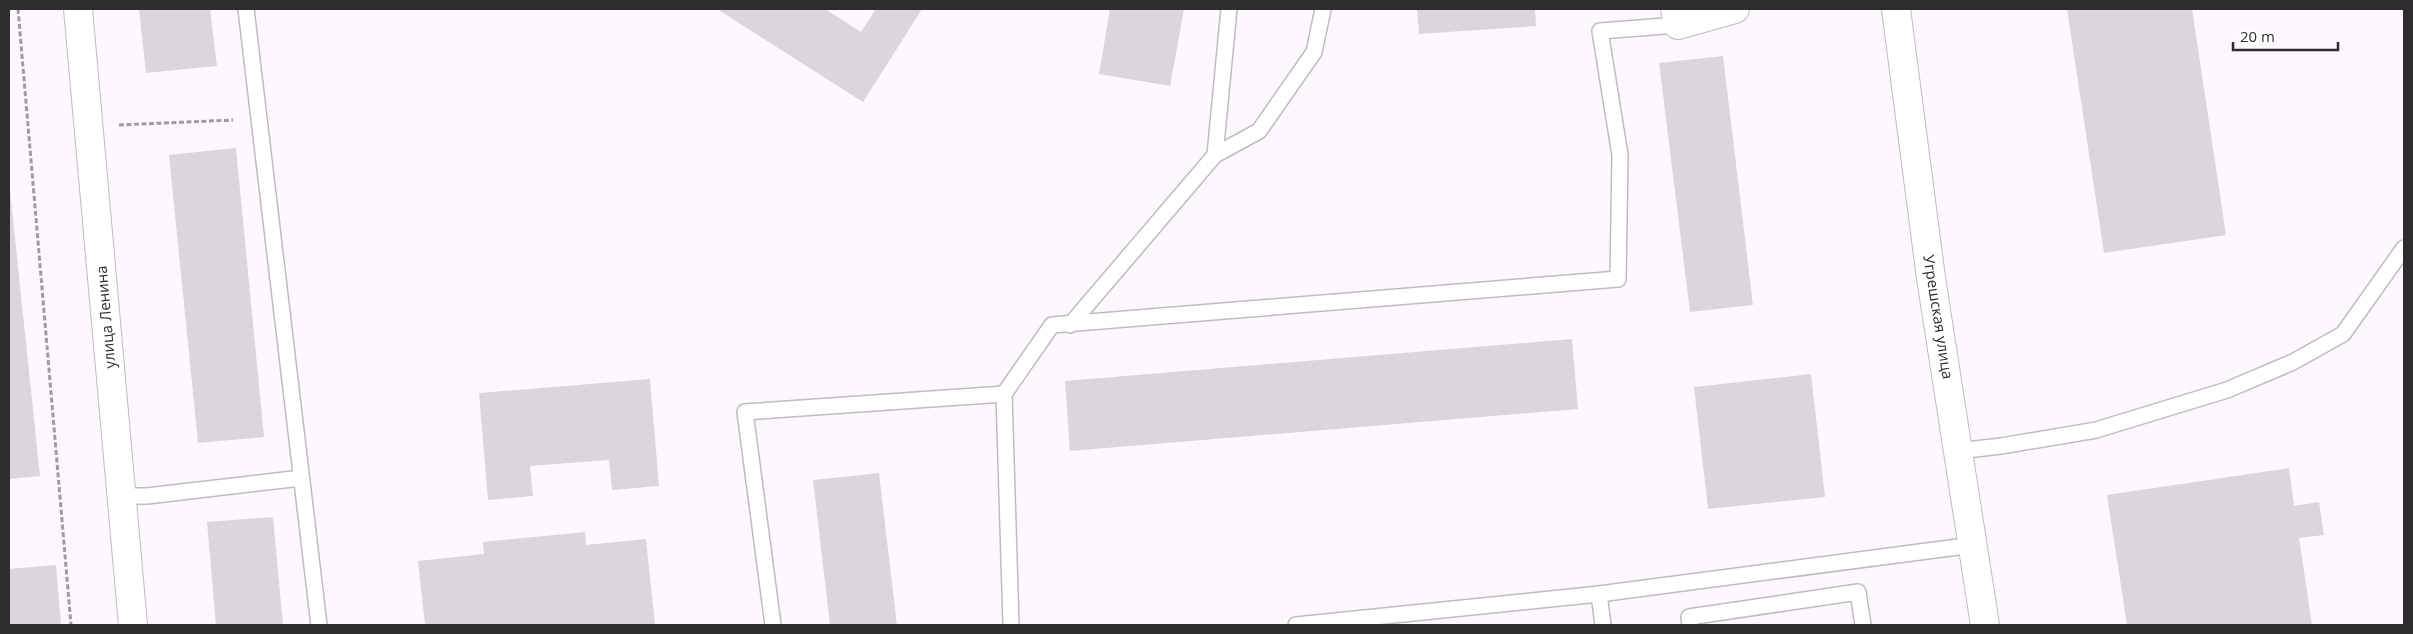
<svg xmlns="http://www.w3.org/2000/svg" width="2413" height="634" font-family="'Open Sans',sans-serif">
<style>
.building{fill:#dbd6dd}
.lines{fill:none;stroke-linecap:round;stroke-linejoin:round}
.lane-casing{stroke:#c0bac1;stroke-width:18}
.street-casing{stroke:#c0bac1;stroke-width:30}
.secondary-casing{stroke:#c0bac1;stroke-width:30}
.path{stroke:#9f9ba0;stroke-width:3;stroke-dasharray:5 2.5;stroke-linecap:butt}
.lane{stroke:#fff;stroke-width:15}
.street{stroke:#fff;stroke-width:28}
.secondary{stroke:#fff;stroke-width:28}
.labels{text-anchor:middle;stroke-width:4;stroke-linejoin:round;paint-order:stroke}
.street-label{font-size:15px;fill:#2e2c2f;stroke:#fff}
</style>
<rect width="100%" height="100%" fill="#fdf7fe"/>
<g class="building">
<polygon points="139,9 210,9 217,66 146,73"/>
<polygon points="717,9 825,9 861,32 876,9 922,9 863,102"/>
<polygon points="1110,9 1184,9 1170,86 1099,74"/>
<polygon points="1417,9 1535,9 1536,26 1419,34"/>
<polygon points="2067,9 2192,9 2226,235 2104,253"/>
<polygon points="1723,56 1753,305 1690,312 1659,63"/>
<polygon points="236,148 264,437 198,443 169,155"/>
<polygon points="9,181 40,476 9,479"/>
<polygon points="1572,339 1578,409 1070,451 1065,381"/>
<polygon points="1811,374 1825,497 1708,509 1694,387"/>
<polygon points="650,379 659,486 612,490 609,460 530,466 533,496 488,500 479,393"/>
<polygon points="2289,468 2294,506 2319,502 2324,535 2299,538 2312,625 2127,625 2107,495"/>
<polygon points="879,473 897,625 830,625 813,480"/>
<polygon points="273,517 283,625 216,625 207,522"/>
<polygon points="585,532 586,545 646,539 655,625 425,625 418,561 484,554 483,542"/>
<polygon points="56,565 61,625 9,625 9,569"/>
</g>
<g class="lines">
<g class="lane-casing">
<g id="lane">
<polyline points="246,9 319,625"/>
<polyline points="1215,155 1259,131 1314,52 1323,9"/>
<polyline points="1070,325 1215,155 1229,9"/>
<polyline points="1004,394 1052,325 1618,279 1620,155 1600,31 1678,25"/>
<polyline points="1958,451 2001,446 2096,430 2227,390 2293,362 2343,334 2404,248"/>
<polyline points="122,496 147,496 301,478"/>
<polyline points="1599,594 1603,625"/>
<polyline points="773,625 745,412 1004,394 1011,625"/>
<polyline points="1296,625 1599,594 1973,545"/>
<polyline points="1690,625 1689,617 1858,592 1863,625"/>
</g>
</g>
<g class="street-casing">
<polyline id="street" points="1675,9 1678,25 1735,9"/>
</g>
<g class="secondary-casing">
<g id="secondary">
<polyline points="78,9 133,625"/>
<polyline points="1896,9 1931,278 1985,625"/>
</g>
</g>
<g class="path">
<polyline points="18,9 71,625"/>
<polyline points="119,125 233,120"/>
</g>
<use href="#lane" class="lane"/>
<use href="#street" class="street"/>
<use href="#secondary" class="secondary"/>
</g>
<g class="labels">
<g class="street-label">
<text transform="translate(106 317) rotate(-95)" y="5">улица Ленина</text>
<text transform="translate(1938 317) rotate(81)" y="5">Угрешская улица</text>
</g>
</g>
<rect width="2413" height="634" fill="none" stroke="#2e2c2f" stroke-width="20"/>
<path d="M2233 42v8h105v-8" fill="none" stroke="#2e2c2f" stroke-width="2.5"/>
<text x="2240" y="42" font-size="15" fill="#2e2c2f" stroke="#ffffff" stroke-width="4" paint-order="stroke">20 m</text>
</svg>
